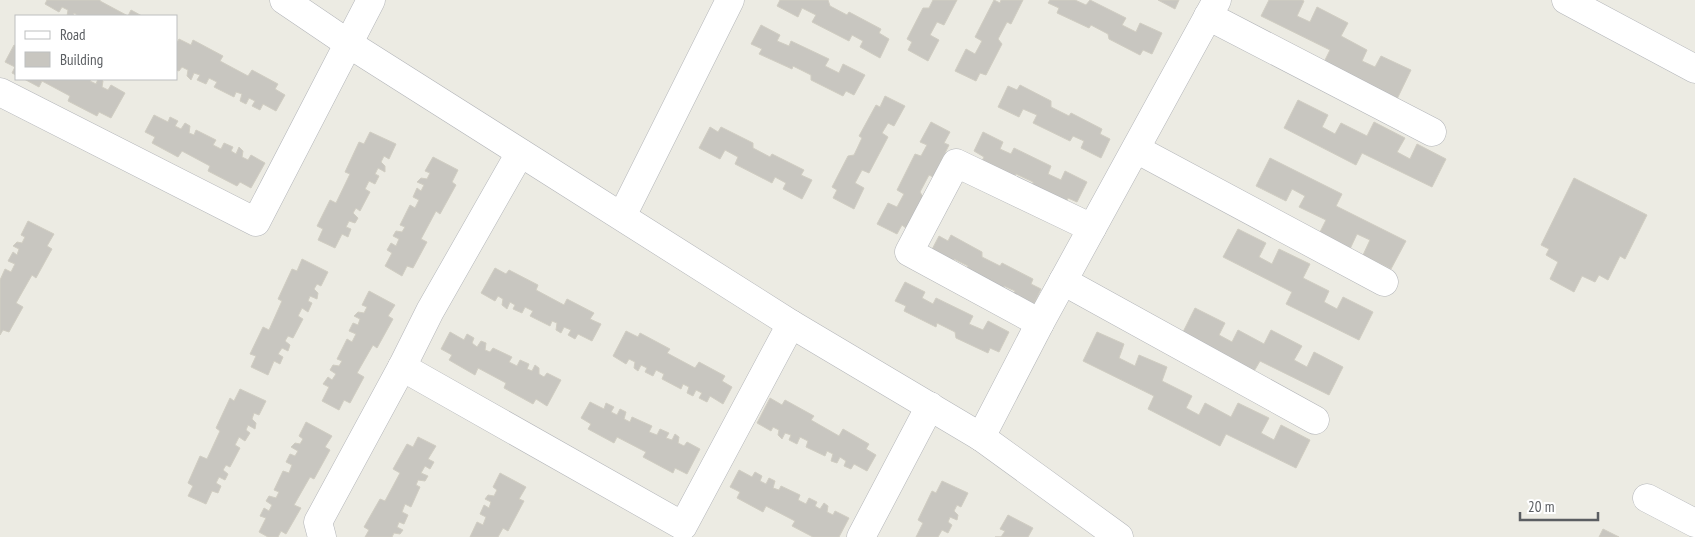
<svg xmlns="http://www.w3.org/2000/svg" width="1695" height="537" font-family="'PT Sans Narrow',sans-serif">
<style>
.building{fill:#c8c6c0;stroke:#d0cdc2}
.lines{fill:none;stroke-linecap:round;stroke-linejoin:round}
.minor-casing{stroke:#b3b5b9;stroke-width:29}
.tertiary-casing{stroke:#b3b5b9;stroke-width:29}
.minor{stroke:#fff;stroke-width:28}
.tertiary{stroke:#fff;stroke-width:28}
</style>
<rect width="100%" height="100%" fill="#ecebe3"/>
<g class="building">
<polygon points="47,0 100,0 100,1 128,16 131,10 142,16 79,16 74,13 73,16 67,16 68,10 62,7 59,12 45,4"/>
<polygon points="780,0 828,0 830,6 847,15 849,12 881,29 879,33 889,39 880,58 860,47 863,41 852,35 849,41 812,22 816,15 802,8 798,17 777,6"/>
<polygon points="933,0 957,0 944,25 937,22 930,35 939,40 928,61 908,50 912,42 907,39 923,8 929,8"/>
<polygon points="994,0 1000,3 1001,0 1023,0 1011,24 1007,22 998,39 1002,44 986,75 980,73 976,81 955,71 966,49 975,54 982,41 975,37"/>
<polygon points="1050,0 1075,0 1086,5 1090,0 1126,18 1122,25 1136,32 1140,23 1162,33 1152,54 1143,50 1140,55 1109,39 1108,34 1091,25 1089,28 1057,13 1059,8 1048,3"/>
<polygon points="1158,0 1179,0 1175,9"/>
<polygon points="1269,0 1302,0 1304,1 1297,16 1310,22 1317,7 1348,23 1341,36 1367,50 1362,61 1375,67 1381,56 1411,70 1397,99 1324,62 1330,50 1261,16"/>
<polygon points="761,25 780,35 777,41 789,46 791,41 829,59 825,66 839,73 843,64 865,75 854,95 846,91 843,96 811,80 811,75 793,66 792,69 759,54 762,49 751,44"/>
<polygon points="179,39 191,45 193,40 223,56 220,61 248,76 252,70 278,84 275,89 285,95 276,111 263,104 260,110 252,106 255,101 249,98 246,104 240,101 242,94 236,92 234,97 214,87 217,82 209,78 206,84 197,80 200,75 194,73 191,80 187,76 188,70 182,67 179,71 176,70 176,44"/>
<polygon points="14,45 16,46 16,75 12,73 15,67 5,62"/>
<polygon points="24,79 92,79 90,81 96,84 98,79 101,79 103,81 102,87 108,90 111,85 125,93 111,118 99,112 97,116 68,101 70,96 42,81 39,87"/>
<polygon points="1020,85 1051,101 1051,107 1069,116 1071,113 1102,129 1100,134 1110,139 1101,158 1081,148 1084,141 1073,136 1070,141 1033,123 1037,115 1023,109 1019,117 998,107 1008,86 1017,90"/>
<polygon points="885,96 905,106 894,126 888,123 882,133 888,137 869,173 862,170 855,183 864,188 854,209 833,198 837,190 832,187 848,156 854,155 862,138 859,136 876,105 880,107"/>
<polygon points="1298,100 1328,115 1322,127 1335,134 1341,123 1367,136 1374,122 1405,138 1397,152 1410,159 1417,144 1446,159 1432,187 1362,153 1356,165 1284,128"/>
<polygon points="154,115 168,122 170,117 178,121 175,126 181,129 185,123 190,126 189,133 194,135 196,130 216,140 213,145 221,149 224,143 233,147 231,151 236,154 239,147 243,151 242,157 248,160 251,155 265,163 251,188 240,182 237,186 208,171 210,166 182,151 178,157 152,143 155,137 145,132"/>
<polygon points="931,122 950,132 944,143 949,145 933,177 929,175 920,192 923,197 907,229 902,225 897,234 877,224 888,203 897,207 904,194 897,190 915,154 921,156 927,145 920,142"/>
<polygon points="710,127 718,132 721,127 753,143 753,148 770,157 772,154 804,170 801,175 812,180 802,199 783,189 786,183 775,177 772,183 735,164 738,157 725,150 720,159 699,148"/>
<polygon points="370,132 396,144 389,159 384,156 381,162 385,166 385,172 378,168 375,174 379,176 375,184 369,181 365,189 370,192 360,211 356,208 353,213 358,218 355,223 349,221 346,227 351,229 348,237 342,234 335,248 318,240 323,229 317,226 330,200 336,203 350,174 345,172 359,142 364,144"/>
<polygon points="983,132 1003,142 1000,149 1011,154 1014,148 1051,166 1048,174 1061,180 1065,171 1087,182 1077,202 1068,198 1065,204 1033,188 1033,182 1016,174 1014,177 982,161 984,157 974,151"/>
<polygon points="433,157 458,170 452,182 456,185 440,214 436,211 421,239 427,242 413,268 407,266 402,276 385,266 392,253 387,250 391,243 396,246 399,239 393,236 396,231 402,232 405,227 400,225 410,205 415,208 419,200 413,197 417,188 421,191 424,185 417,182 421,178 427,179 430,173 425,171"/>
<polygon points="1270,158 1342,194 1336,206 1406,241 1391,269 1363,255 1370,240 1357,234 1350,249 1319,234 1326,220 1299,207 1305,196 1292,189 1286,201 1256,186"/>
<polygon points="1574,178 1647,215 1625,259 1620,256 1608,280 1599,275 1595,282 1582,276 1574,292 1550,279 1558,262 1546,255 1549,249 1541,245"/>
<polygon points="28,221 54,234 47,246 52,249 36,278 32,275 16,303 23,307 9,332 3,330 0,335 0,280 5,269 11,272 15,264 8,261 13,252 17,255 19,249 13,246 17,242 22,243 25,237 21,235"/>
<polygon points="1238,229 1266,243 1259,257 1272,264 1279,249 1310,264 1303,278 1329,291 1324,302 1337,309 1343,297 1373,312 1359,340 1286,304 1292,292 1223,257"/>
<polygon points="951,235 982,252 982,257 1000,266 1002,263 1033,279 1031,284 1041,289 1032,308 1012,298 1015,291 1004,286 1001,292 964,273 968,266 954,259 950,267 928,257 939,236 948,241"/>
<polygon points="302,259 328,272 321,286 317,284 314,289 318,293 317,299 310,296 308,301 312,303 308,312 302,308 298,316 303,319 293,338 288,336 285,341 290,345 288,351 282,348 278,354 283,357 280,364 274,361 268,375 251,367 256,356 250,354 263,327 269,330 282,301 278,299 292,269 297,271"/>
<polygon points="495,268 506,274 509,270 538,285 536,290 564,305 567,299 594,313 590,319 601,324 592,341 578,334 575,339 568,335 571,330 564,327 561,333 556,330 557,323 552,321 550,326 530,316 533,311 525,307 522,313 513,309 515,305 510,302 507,309 502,305 503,299 498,296 495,301 481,293"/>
<polygon points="905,282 925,292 922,298 933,304 936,298 973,316 969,324 983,330 988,321 1009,332 999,352 990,348 988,353 956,338 955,332 937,323 936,327 904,311 906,306 895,301"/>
<polygon points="369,291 395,305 388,316 393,319 377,348 373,345 357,373 364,377 350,403 344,400 339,410 322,401 329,387 323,384 328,377 332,380 336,374 330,370 333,365 339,366 342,361 337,359 347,339 352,342 356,334 349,331 353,323 358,325 360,319 354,316 358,312 364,313 367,307 362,305"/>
<polygon points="1195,308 1225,323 1219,335 1232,342 1238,330 1264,344 1271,330 1302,346 1294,360 1307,367 1314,352 1343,367 1329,395 1260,361 1253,373 1181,336"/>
<polygon points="626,331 638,337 640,333 670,349 667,353 695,368 699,362 725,376 722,381 732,387 723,404 710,396 707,402 699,398 702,393 696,390 693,396 687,393 689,387 683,384 681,389 662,379 664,374 656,370 653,376 645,372 647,368 641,365 638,371 634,368 635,362 629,359 626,364 613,356"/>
<polygon points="450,332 464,340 467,334 474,338 472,343 477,347 481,341 486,343 485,350 490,352 493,348 512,357 509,362 517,366 520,360 529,364 527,369 532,371 535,365 539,368 539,374 544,377 547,373 561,380 547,406 536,399 533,404 504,388 506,383 478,368 475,375 449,360 452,355 441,349"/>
<polygon points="1097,332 1124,344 1119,358 1135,366 1139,355 1167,367 1162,381 1192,396 1186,408 1199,415 1205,403 1231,417 1238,403 1269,418 1261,433 1274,440 1281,425 1310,440 1296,468 1226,434 1220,446 1148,409 1154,396 1083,361"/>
<polygon points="240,389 266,401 259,415 254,413 252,419 256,423 255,429 248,425 246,430 250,433 245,441 239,437 235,445 240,448 230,467 226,465 223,470 228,474 225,480 219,477 216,483 221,486 218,493 212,491 206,504 188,496 193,486 188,483 200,456 207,459 220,431 216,428 230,398 234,401"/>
<polygon points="770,398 782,405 785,400 814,416 811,420 839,436 843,429 869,444 866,449 876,455 867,471 854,464 851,469 844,466 846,461 840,457 837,463 831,461 833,454 827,451 825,456 806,447 808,441 800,437 797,444 789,440 791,435 785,433 782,439 778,435 779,430 773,427 771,431 757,423"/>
<polygon points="590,402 604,409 606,403 614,407 611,412 617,415 620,409 626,412 624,419 630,422 632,417 652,426 649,432 657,435 660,429 669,433 666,438 672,440 675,434 679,437 678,443 684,446 687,442 700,449 687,474 675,468 673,473 643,457 646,452 617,437 614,443 588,429 591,424 581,418"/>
<polygon points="306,422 332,436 325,447 330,450 314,479 310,477 294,505 301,508 286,534 281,531 278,537 268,537 259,532 266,518 260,516 264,508 269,511 272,505 266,501 269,496 276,498 279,492 274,490 283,471 289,473 292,465 286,462 290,454 295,456 298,451 291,447 295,443 300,444 303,439 299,436"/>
<polygon points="418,437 436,446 428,459 434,462 430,469 425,466 421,473 428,476 425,481 418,480 416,485 420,487 411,507 405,504 402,512 408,515 404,524 399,522 397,527 403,530 400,534 394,533 392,537 365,537 369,530 364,527 380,499 385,501 400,473 393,469 407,444 413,447"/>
<polygon points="739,470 752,477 755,472 762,476 760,481 766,484 769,478 775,481 773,488 779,490 781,486 800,495 798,500 806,504 809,498 817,502 815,506 820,509 824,503 828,506 827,512 833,515 835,511 849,518 839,537 813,537 792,526 795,521 766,506 763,512 737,498 740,492 730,487"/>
<polygon points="500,473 526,487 519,499 524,501 508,531 503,528 498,537 470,537 477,522 483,525 486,517 480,514 484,505 489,508 491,502 485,499 488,495 494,496 497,490 493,487"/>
<polygon points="942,481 968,493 961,507 957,505 954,511 958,515 957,520 950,517 948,522 952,525 948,533 942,530 938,537 916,537 923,523 918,520 932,491 936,493"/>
<polygon points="1008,515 1033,528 1028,537 995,537 1001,537 1005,531 1000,529"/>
<polygon points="1603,529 1619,537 1599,537"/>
</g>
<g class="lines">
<g class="minor-casing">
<g id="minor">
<polyline points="1566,0 1695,69"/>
<polyline points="1208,16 1432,132"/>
<polyline points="0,92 256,222 371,0"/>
<polyline points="1136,149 1384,282"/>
<polyline points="622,216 730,0"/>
<polyline points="1063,281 1315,420"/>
<polyline points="1040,323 909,252 956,163 1092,228"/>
<polyline points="402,367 683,526 791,324"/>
<polyline points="981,437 1040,323 1217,0"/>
<polyline points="1647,498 1695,523"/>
<polyline points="322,537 318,522 402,367 430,311 520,153"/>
<polyline points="861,537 930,406"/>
</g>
</g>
<g class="tertiary-casing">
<polyline id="tertiary" points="284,0 349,44 791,324 981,437 1119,537"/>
</g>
<use href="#minor" class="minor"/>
<use href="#tertiary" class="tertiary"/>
</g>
<rect x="15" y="15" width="162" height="65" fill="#ffffff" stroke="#bdbfc0"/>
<rect x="25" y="31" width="25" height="8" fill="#ffffff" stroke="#bdbfc0"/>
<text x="60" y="40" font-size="15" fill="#5b5e62">Road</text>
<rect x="25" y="52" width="25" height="15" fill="#c8c6c0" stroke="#bdbfc0"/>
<text x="60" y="65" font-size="15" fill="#5b5e62">Building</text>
<path d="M1520 512v8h78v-8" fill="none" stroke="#5b5e62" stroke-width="2.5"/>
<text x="1528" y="512" font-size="15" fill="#5b5e62" stroke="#ffffff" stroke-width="4" paint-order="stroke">20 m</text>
</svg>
